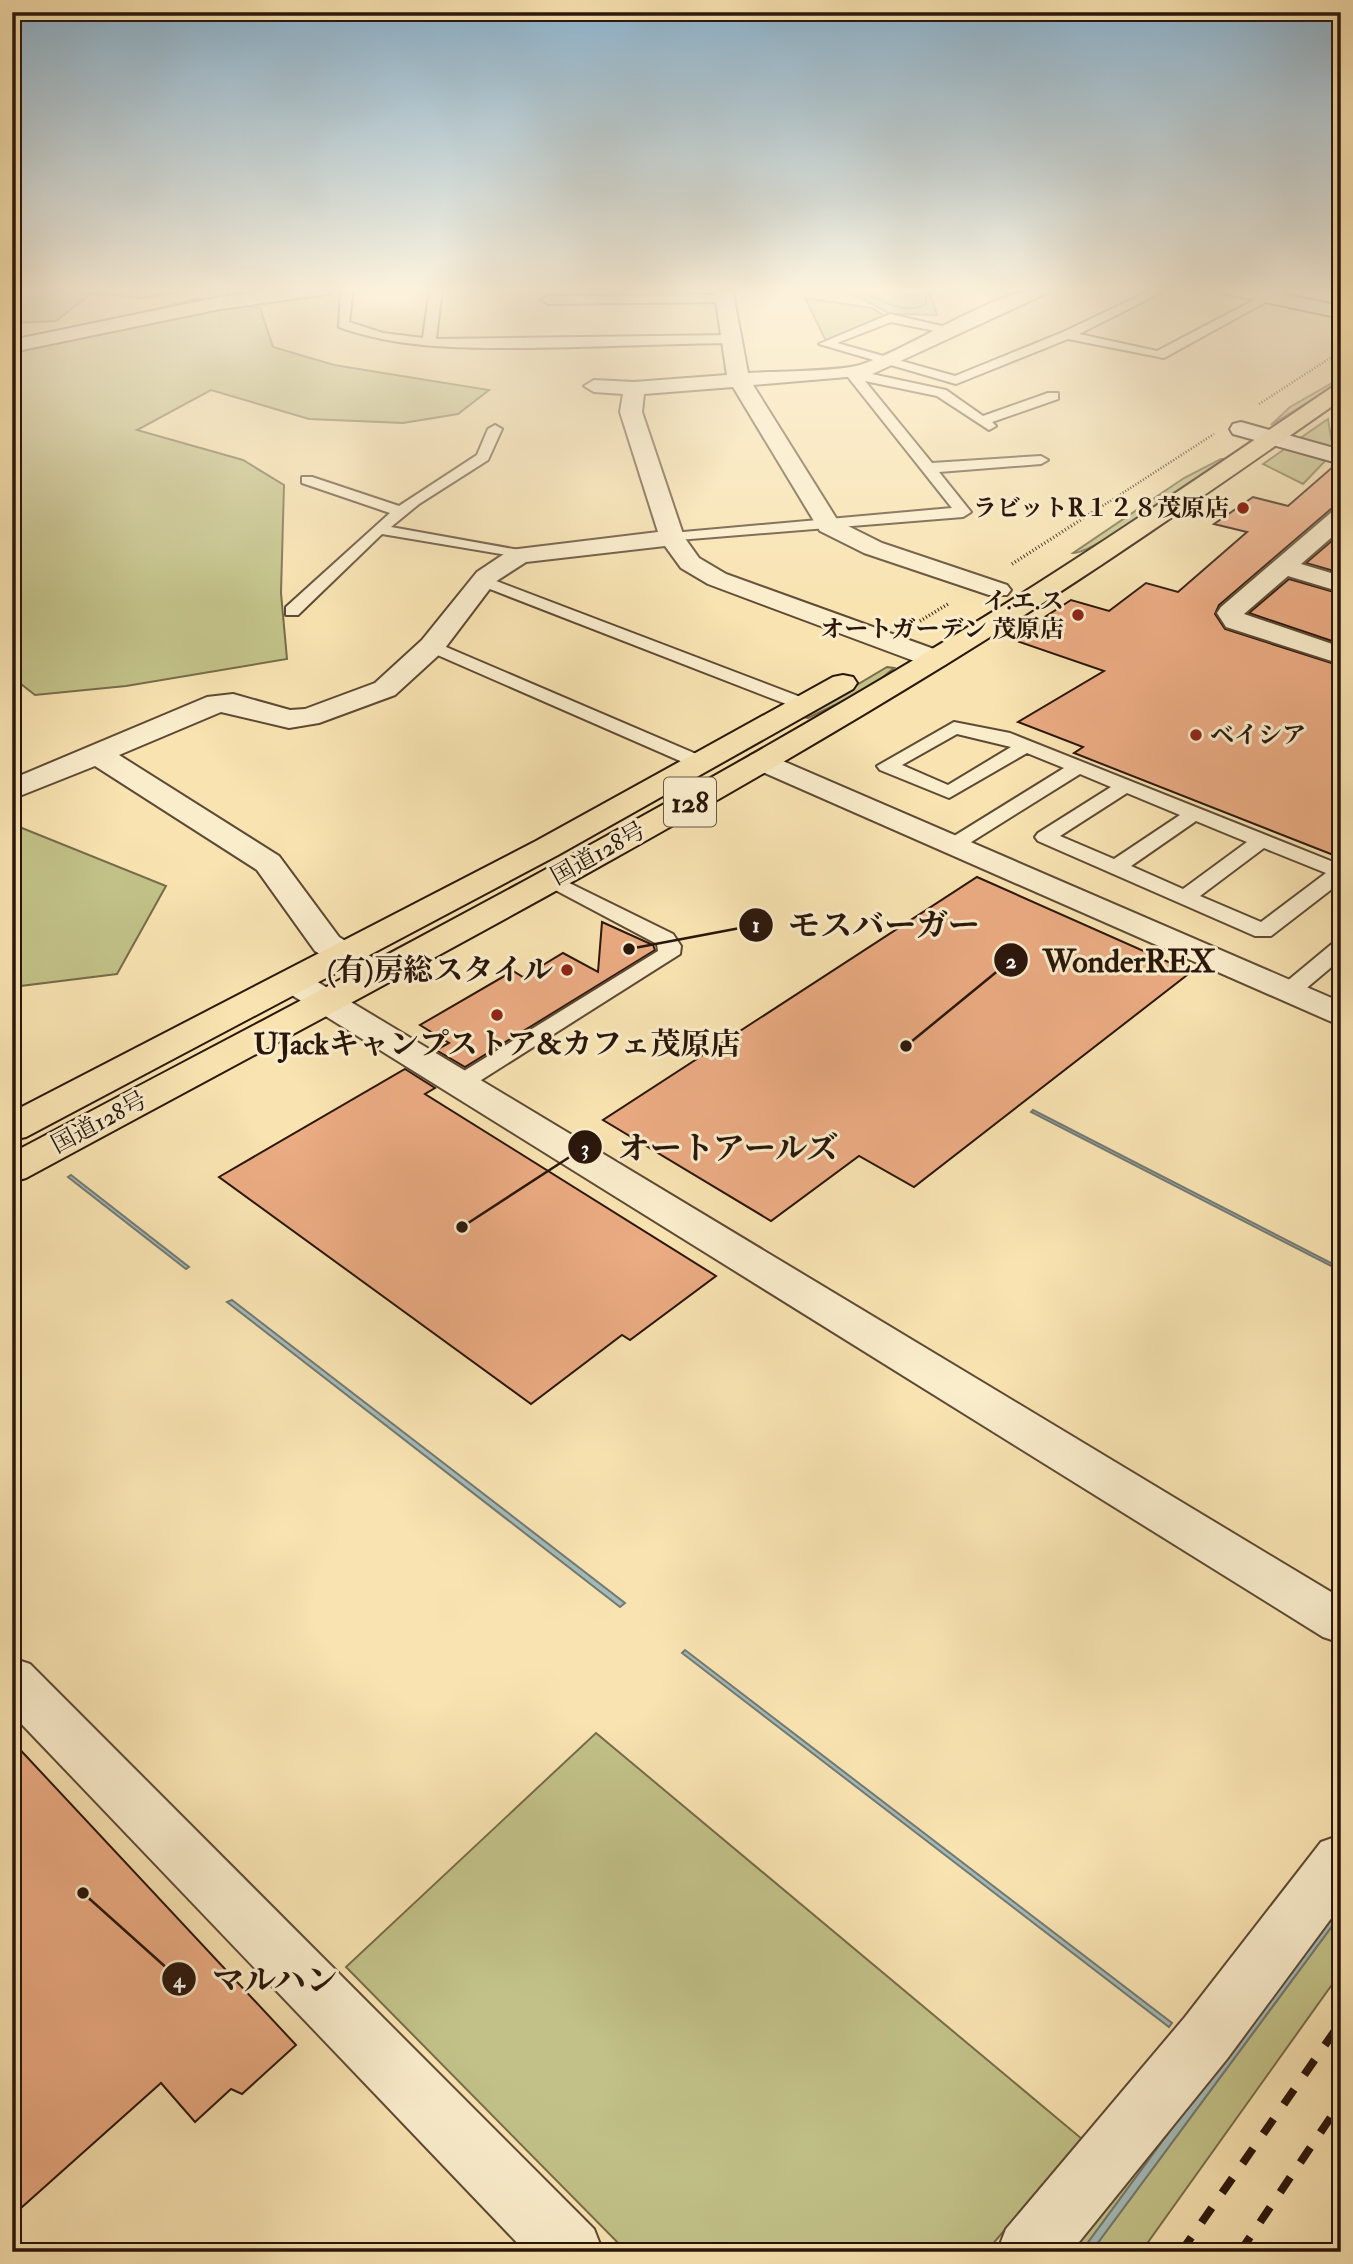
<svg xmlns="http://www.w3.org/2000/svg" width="1353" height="2264" font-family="'IM FELL Double Pica','Noto Serif JP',serif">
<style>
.green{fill:#c2c288;stroke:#766c4a;stroke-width:2}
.water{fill:#a3bbb8;stroke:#737973;stroke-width:2}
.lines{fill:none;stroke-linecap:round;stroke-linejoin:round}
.shore{stroke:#666862;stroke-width:2}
.building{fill:#ebab83;stroke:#2a160b;stroke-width:2}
.lane-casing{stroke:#5e4934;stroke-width:4}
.street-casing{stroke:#5e4934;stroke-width:4}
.secondary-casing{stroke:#2a160b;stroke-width:4}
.highway-casing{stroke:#2a160b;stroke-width:4}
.path-far1{stroke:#2a160b;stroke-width:2.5;stroke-dasharray:1 2;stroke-linecap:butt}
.path{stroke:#2a160b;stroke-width:3.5;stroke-dasharray:1 2.5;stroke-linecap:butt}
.lane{fill:#faedcc;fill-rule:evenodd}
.street{fill:#faedcc;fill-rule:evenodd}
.secondary{fill:#faedcc;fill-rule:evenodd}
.highway{fill:#f8e3b1;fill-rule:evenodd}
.rail{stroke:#2a160b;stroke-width:8;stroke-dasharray:18 18;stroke-linecap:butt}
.poi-dot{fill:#8f2418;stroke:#faedcc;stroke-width:2.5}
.labels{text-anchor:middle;stroke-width:6;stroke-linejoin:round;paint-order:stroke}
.far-poi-label{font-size:24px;font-weight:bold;fill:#2a160b;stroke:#faedcc;text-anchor:end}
.far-street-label{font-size:24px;fill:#2a160b;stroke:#faedcc}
.shield{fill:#faedcc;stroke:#685645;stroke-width:2}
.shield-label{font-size:28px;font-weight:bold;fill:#2a160b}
.poi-label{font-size:30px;font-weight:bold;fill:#2a160b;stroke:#faedcc;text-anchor:end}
.leader{fill:none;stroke:#2a160b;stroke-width:2.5}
.callout-dot{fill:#2a160b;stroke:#faedcc;stroke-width:2.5}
.mark-label{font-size:21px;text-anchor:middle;font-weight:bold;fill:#fff}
.callout-label{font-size:32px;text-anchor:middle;font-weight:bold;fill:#2a160b;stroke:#faedcc;stroke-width:6;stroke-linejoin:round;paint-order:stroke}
</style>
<rect width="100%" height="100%" fill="#f8e3b1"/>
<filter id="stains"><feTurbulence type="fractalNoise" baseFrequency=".00286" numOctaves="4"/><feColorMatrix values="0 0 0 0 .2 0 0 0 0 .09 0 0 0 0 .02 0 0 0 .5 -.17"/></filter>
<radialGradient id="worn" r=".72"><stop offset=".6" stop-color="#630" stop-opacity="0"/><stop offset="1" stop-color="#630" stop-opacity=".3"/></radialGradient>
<g class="green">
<polygon points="12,288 212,288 142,298 92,293 56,321 12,323"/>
<polygon points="805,298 872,308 888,318 827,343"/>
<polygon points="195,299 260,308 273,347 334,365 489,390 458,414 403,423 309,419 211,390 137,430 243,460 284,485 281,593 287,659 126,686 35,695 12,677 12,355 114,319"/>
<polygon points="1341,378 1341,382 1271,425 1290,407"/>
<polygon points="1328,419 1333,449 1299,439"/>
<polygon points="1286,448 1327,459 1303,484 1263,464"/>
<path d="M1221 459H1225C1204 475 1091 555 1073 553L1184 478Z"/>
<polygon points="887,667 894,668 870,688 808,718 803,717"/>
<polygon points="12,824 166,886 117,974 12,987"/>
<polygon points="596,1733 1082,2139 986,2252 627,2252 346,1967"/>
<polygon points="1341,1914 1341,1972 1141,2252 1091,2252"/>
<polygon points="1165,2138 1081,2252 1067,2252 1147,2154"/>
</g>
<g class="water">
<polygon points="840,288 933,288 931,296 937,315 891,314"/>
<polygon points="1033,1110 1341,1268 1341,1271 1031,1112"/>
<polygon points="71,1175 189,1267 186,1269 68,1177"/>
<polygon points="232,1300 625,1603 620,1607 227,1302"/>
<polygon points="685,1650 1172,2023 1169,2027 682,1653"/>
<polygon points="1341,1898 1341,1914 1091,2252 1081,2252"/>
</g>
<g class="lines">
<path class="shore" d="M854 288C874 297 905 317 926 304V288"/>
</g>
<g class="building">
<polygon points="1335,465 1341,466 1341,507 1331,509 1219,605 1215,614 1225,629 1341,666 1341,858 1074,753 1083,747 1018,722 1104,671 1011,639 1071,600 1109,611 1146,583 1178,592 1247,532 1214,524 1253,497 1288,506"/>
<polygon points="1341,533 1341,573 1306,563"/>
<polygon points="1289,579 1341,594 1341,644 1249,613"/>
<polygon points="977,877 1191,972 914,1187 859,1156 771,1221 603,1120"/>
<polygon points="602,922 653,945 655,950 465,1067 436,1050 449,1043 420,1025 513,971 523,977 563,953 598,972"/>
<polygon points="405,1069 435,1088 425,1094 716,1276 630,1340 622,1335 531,1404 219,1177"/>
<polygon points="12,1741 296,2045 242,2094 231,2089 195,2122 161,2083 12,2216"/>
</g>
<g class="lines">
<g class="lane-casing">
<g id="lane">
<path d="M341 288H353L349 322 383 333 423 338 430 288H442L436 339 730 335 736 339 730 343C663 344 595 347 528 348 463 348 400 349 339 327Z"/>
<polygon points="1156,288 1170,288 1079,334 1157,351 1277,288 1291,288 1164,358 1068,339 956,384 819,344 890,314 946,327 952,331 950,334 891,322 837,343 955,376 1063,332"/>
<polygon points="724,295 728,296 728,302 548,304 542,300 548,296"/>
<polygon points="853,370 946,390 983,416 1048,393 1058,393 1058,399 992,422 996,426 989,430 937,396 865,381 932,463 1041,456 1048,460 1041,464 939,472 971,512 963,517 666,541 666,535 672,533 952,508 848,377 848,371"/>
<polygon points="495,425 502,429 488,460 419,504 391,527 519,550 525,552 525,558 382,534 298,615 286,615 286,607 390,513 302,483 302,477 312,477 399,506 477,455 488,429"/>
<polygon points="483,576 811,701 814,705 805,710 799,709 477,584 477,578"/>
<polygon points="432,641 708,759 710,763 701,769 694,767 426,650 423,646"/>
<path d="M954 722 1010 733 1341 865V882L1271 936H1255L1038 841 1035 837 1038 833 1111 787 1080 774 960 849H946L943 845 946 841 1064 768 1027 753 949 798 880 770 877 766ZM957 734 1011 747 948 785 902 765ZM1127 793 1180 815 1114 859 1060 836ZM1196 821 1247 842 1183 889 1131 866ZM1264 848 1326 873 1261 922 1200 896Z"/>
<polygon points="551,874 673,934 681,946 680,954 467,1089 451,1089 447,1084 451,1079 658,951 657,944 544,884 541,880"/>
<polygon points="1341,942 1341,959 1296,997 1280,997 1277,992 1280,987 1333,943"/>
</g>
</g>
<g class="street-casing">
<g id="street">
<polygon points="291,288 337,288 328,294 220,309 12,352 12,340 220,297"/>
<path d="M714 288H732L748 373C776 371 835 372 860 365 916 347 1001 283 1058 288L870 375 753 385 838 521 882 543 1007 585 1011 590 1007 595H989L864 553 820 531 733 387 644 394 642 412 684 537 699 558 726 574 945 653 949 659 945 665H925L708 584 681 568 665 546 526 562 495 582 442 652 395 695 319 723 289 728 221 712 119 755 279 856 339 937 388 967 393 974 388 981 376 984 364 981 315 951 257 870 95 766 12 799V779L207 697 233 694 290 710 305 709 375 683 422 640 477 572 510 550 658 532 620 412 623 394 594 392 584 386 594 380 634 382 727 375Z"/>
<polygon points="1341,509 1341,529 1301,564 1341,576 1341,592 1288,576 1244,614 1341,647 1341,664 1226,627 1217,613 1221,607 1333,511"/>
<polygon points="762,752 1341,1002 1341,1026 751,767 747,761 751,755"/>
<polygon points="294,972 306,975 1341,1598 1341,1643 1323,1637 282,989 277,982 282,975"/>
<polygon points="12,1658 30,1664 594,2229 603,2252 526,2252 12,1714"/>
<polygon points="1341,1835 1341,1905 1227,2059 1071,2252 997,2252 1006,2229 1185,2017 1321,1842"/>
</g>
</g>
<g class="secondary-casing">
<g id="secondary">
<polygon points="1218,288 1252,288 1341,306 1341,318 1227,294"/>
<polygon points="1241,422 1341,450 1341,464 1233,434 1230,429 1233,424"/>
</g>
</g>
<g class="highway-casing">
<g id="highway">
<path d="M1341 384V400C1211 491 1080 582 945 665 646 849 334 1011 26 1178L12 1182V1153C318 991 626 833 922 655 1063 571 1198 478 1334 386Z"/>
<polygon points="843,675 853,677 857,683 853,689 558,855 26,1137 12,1140 12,1112 536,841 833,677"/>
</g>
</g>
<g class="path-far1">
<polyline points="1259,404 1341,351"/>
<polyline points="1090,514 1214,434"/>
</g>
<g class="path">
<polyline points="1012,564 1093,512"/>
<polyline points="920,621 948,604"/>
</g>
<use href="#lane" class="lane"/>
<use href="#street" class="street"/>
<use href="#secondary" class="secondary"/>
<use href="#highway" class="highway"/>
<g class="rail">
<polyline points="1181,2252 1341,2022"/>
<polyline points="1240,2252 1341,2102"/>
</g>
</g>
<linearGradient id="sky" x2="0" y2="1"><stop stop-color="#8cb7d5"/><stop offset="0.48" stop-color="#fcf2dc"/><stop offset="1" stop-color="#fcf2dc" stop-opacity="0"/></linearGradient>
<rect width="1353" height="604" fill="url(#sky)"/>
<g class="poi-dot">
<circle cx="1243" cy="508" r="7"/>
<circle cx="1078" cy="615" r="7"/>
<circle cx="1196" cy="735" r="7"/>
<circle cx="567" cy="970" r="7"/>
<circle cx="497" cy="1015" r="7"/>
</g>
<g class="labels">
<g class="far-poi-label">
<text x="1229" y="516">ラビットR１２８茂原店</text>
<text x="1064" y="609">イ.エ.ス<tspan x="1064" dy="28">オートガーデン 茂原店</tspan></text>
<text x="1210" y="743" text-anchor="start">ベイシア</text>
</g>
<g class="far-street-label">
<text transform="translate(598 853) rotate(-29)" y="8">国道128号</text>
<text transform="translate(99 1122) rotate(-28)" y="8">国道128号</text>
</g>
<rect class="shield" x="664" y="777.5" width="52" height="49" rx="5"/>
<g class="shield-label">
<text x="690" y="812">128</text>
</g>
<g class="poi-label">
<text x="553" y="980">(有)房総スタイル</text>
<text x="497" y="1054" text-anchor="middle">UJackキャンプストア&amp;カフェ茂原店</text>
</g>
</g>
<path class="leader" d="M629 949L756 925M906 1046L1011 960M462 1227L585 1147M83 1893L179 1979"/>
<g class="callout-dot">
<circle cx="629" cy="949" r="7"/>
<circle cx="906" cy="1046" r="7"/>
<circle cx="462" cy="1227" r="7"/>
<circle cx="83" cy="1893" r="7"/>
<circle cx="756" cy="925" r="18"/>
<circle cx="1011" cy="960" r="18"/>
<circle cx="585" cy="1147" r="18"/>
<circle cx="179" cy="1979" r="18"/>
</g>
<g class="mark-label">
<text x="756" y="932">1</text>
<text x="1011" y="968">2</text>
<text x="585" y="1155">3</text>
<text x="179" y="1987">4</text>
</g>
<g class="callout-label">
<text x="884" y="936">モスバーガー</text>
<text x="1129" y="972">WonderREX</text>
<text x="728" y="1159">オートアールズ</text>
<text x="275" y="1991">マルハン</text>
</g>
<rect width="1353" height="2264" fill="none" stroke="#f8e3b1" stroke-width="42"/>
<rect x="14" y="14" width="1325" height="2236" fill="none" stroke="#2a160b" stroke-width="3.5"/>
<rect x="21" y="21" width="1311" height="2222" fill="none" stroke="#2a160b" stroke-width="2"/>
<rect width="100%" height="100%" filter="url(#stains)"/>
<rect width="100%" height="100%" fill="url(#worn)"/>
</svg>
